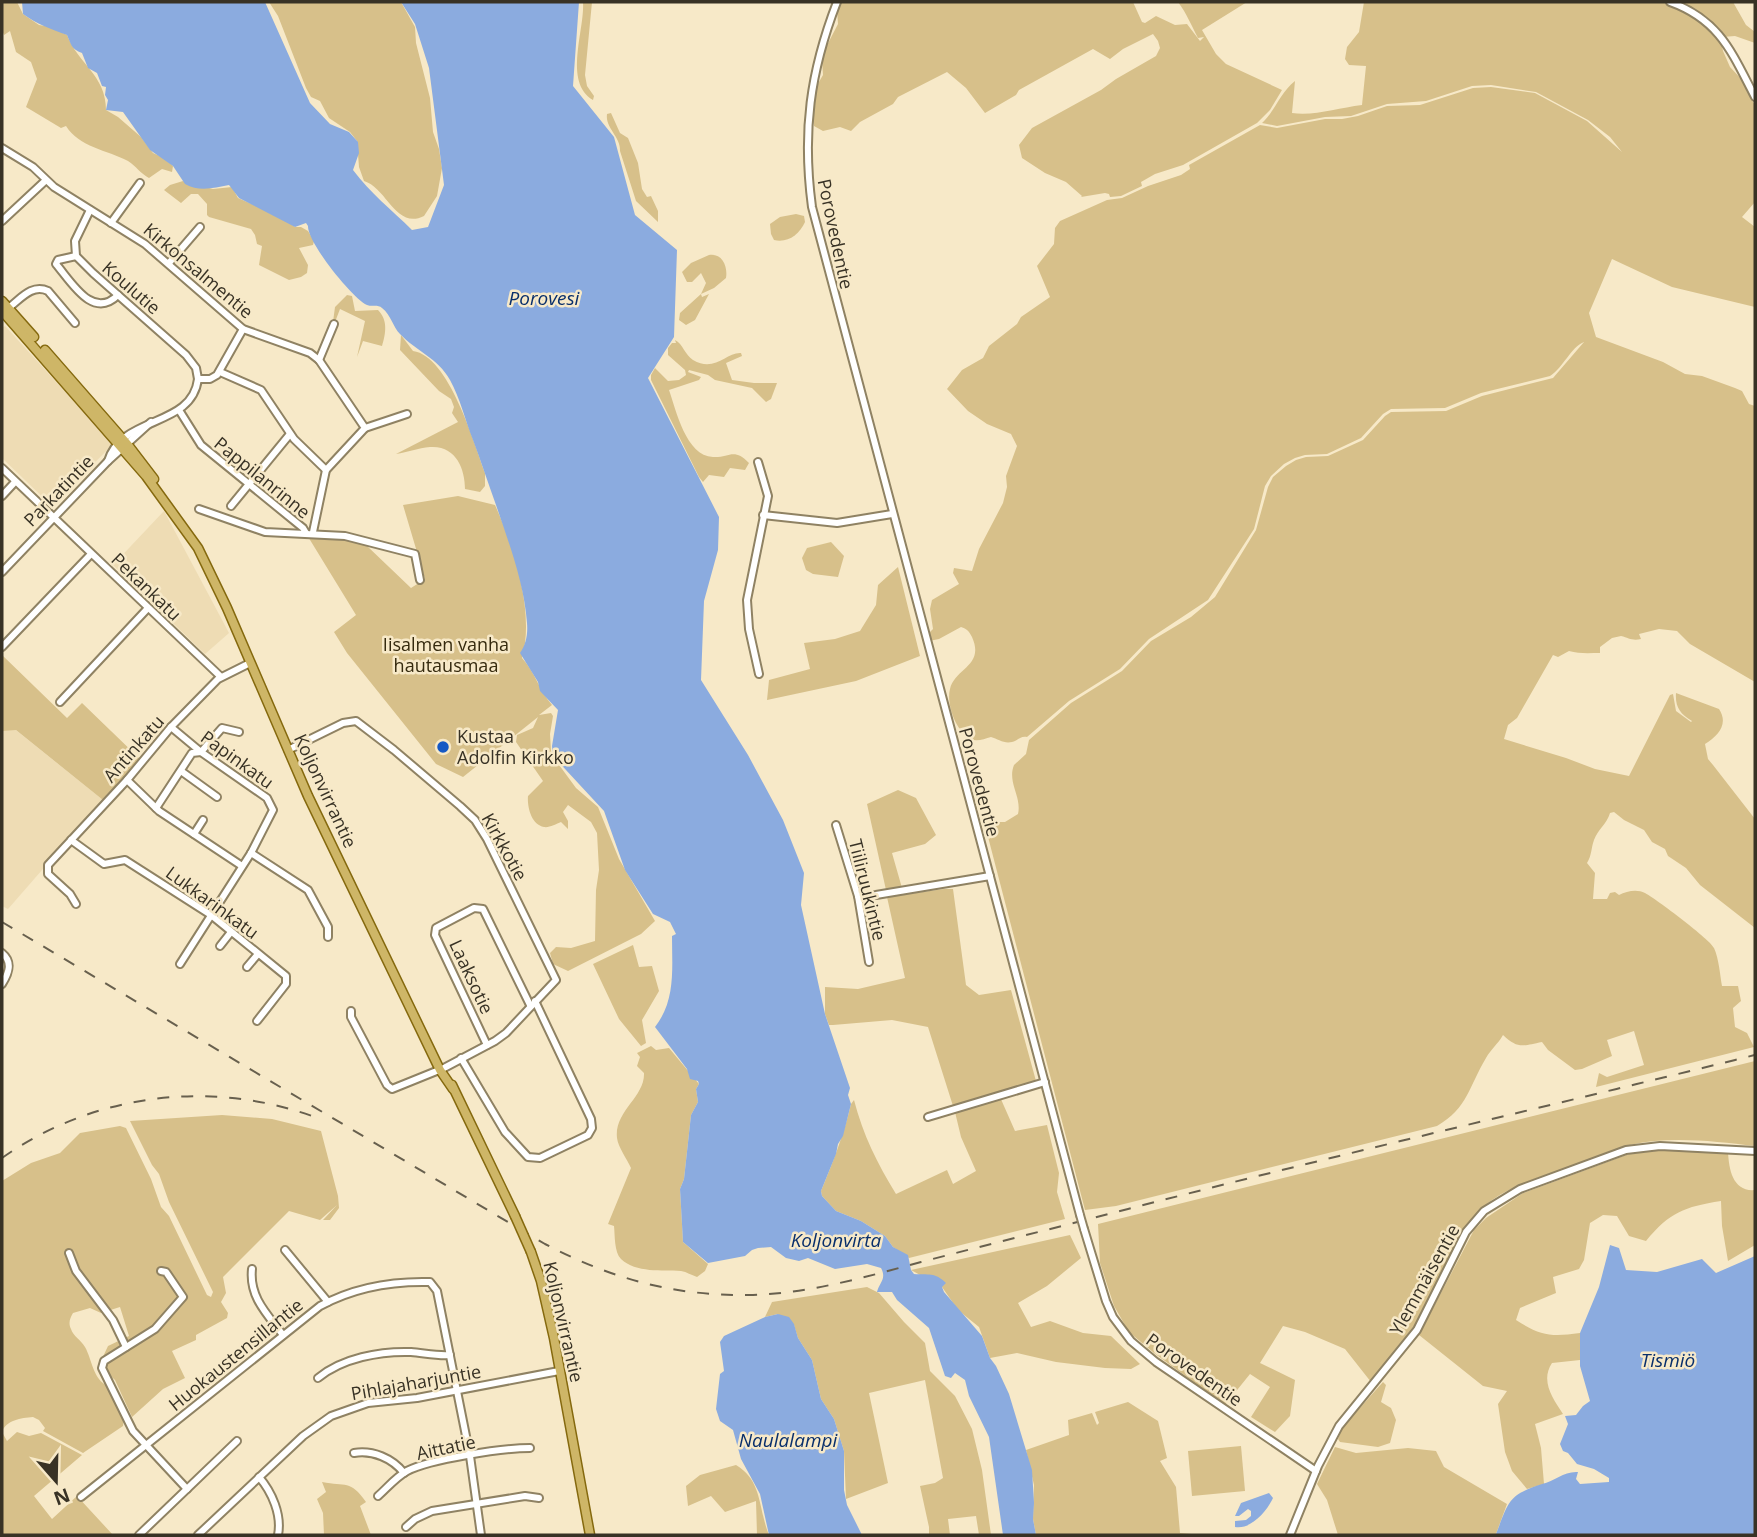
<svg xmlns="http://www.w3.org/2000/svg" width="1757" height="1537" font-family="'Open Sans',sans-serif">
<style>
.built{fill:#eedcb4}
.green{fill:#d7c08a}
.water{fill:#8babdf}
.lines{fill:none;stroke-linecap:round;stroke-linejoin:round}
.minor-casing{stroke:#8f8263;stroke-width:10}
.major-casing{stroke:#85690e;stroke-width:11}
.minor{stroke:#fff;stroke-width:6}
.major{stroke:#ceb667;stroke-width:8}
.rail{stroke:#68604e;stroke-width:2;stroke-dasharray:12 12;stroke-linecap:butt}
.minor-bridge-casing{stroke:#8f8263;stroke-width:10;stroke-linecap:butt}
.major-bridge-casing{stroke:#85690e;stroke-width:11;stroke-linecap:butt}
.minor-bridge{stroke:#fff;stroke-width:6}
.major-bridge{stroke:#ceb667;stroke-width:8}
.poi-dot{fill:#1559c4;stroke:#f7e9c8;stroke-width:2.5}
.labels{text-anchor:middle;stroke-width:5;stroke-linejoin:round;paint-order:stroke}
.street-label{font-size:18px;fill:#383225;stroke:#f7e9c8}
.park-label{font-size:18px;fill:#352a0e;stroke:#f7e9c8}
.poi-label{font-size:18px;fill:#383225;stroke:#f7e9c8;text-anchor:start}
.water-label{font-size:19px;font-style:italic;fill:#092f6b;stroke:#f7e9c8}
</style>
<rect width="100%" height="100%" fill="#f7e9c8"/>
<g class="built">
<polygon points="5,326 113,444 52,506 2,458 2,328"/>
<polygon points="164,511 229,633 205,654 113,565"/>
<polygon points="2,719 103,800 8,909 2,906"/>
</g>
<g class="green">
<path d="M2 2H17L23 14 39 25 51 27 67 35C78 64 106 75 106 110L118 117 141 137 153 153 164 158 173 166 172 172 162 169 149 178C141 174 136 166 128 161 107 150 79 147 66 126L61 128 26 107 37 79 31 62 16 52 10 31 4 35 2 30Z"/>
<path d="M269 2H401L415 27 416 43 430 98 433 132 439 149 442 168 437 196 424 216C396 230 387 188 364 181L359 167 357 141 350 132 329 118 320 101 311 97 306 88 278 16Z"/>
<path d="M583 2H592L585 75 587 86 594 96 593 100C563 82 585 30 583 2Z"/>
<path d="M840 2H1133L1142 22 1145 23 1156 16 1175 25 1187 24 1200 41 1204 37 1198 38C1191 25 1187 14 1178 2H1247L1202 30 1216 54 1226 64 1282 90 1270 110 1257 123 1183 165 1155 174 1141 182 1142 186 1121 196 1110 197 1109 194 1105 193 1081 197 1082 196 1066 182 1045 173 1022 158 1019 145 1032 128 1101 90 1116 79 1156 56 1160 48 1158 41 1153 34 1123 49 1110 59 1093 49 1019 90 1016 95 985 113 966 88 947 72 898 97 893 104 860 122 851 131 840 127 823 131 814 126 812 118 816 87 823 75 822 60 824 51 838 24 837 10Z"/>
<path d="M1364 2H1667L1692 12 1721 40 1723 51 1730 67 1744 82 1747 92 1755 105V202L1742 217 1755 227V307L1672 287 1612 259 1589 313 1596 337 1663 362 1685 374 1702 376 1735 388 1742 391 1749 404 1755 406V682L1690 644 1677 631 1659 629 1639 634 1641 639C1632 641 1629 638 1621 636L1612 638 1600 647V653C1590 653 1579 654 1569 651L1558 657 1553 655 1517 718 1508 725 1504 739 1566 758 1595 769 1629 776 1670 695 1673 694 1676 711 1691 722 1692 721C1680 714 1675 707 1676 693L1719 709C1729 724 1718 736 1705 744L1708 759 1713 765 1755 819V928L1700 885 1686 868 1668 856 1665 849 1652 842 1644 830 1624 820 1614 812 1610 813C1607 824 1598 829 1594 840 1591 848 1592 855 1587 863L1595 873 1593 899H1607L1610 893 1615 892 1619 895C1627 891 1637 889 1645 893 1656 899 1711 940 1714 948 1719 959 1720 975 1722 986H1738L1741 1001 1733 1008 1735 1027 1747 1033 1754 1047 1596 1087 1599 1073 1607 1077 1644 1065 1634 1031 1607 1040 1612 1056 1582 1069 1575 1070 1548 1050 1542 1042C1522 1046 1518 1049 1503 1035 1498 1044 1491 1049 1486 1058 1469 1086 1468 1108 1437 1126L1116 1206 1085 1210 987 833V822H1005L1018 814C1022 797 1007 782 1014 765L1026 754 1029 740 1071 703 1122 671 1151 641 1191 617 1215 597 1256 530 1268 487 1273 477 1286 466 1296 460 1306 457 1328 456 1363 440 1385 416 1391 412 1446 411 1482 396 1553 378 1584 342C1570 348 1564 367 1550 376L1481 393 1445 408 1391 409 1383 414 1361 438 1327 454 1305 455 1295 458 1284 464 1271 476 1265 486 1254 529 1208 600 1149 639 1120 669 1069 701 1027 737C1020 736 1019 740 1012 742 1004 744 998 739 991 737 984 739 977 742 970 739 956 731 946 704 950 689 955 668 985 666 972 637 969 631 967 629 961 627L939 639 929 641 926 628 930 632 933 629 930 609 932 600 959 584 953 573 954 568 972 571 979 549 1003 503 1007 487 1006 476 1017 446 1011 434 987 424 968 411 947 389 962 370 983 358 989 346 1017 324 1021 317 1050 297 1037 266 1054 244 1055 228 1060 221 1107 200 1122 198 1148 186 1181 175 1190 169 1189 165 1260 125 1277 128 1325 119H1342L1358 116 1387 106 1420 105 1473 88 1491 87 1535 93 1587 121 1622 152 1610 137 1588 120 1536 92 1491 85 1472 86 1426 101 1387 104 1351 116 1325 117 1277 126 1262 123C1275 111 1280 93 1295 81L1292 113C1315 116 1338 108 1362 105L1366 66 1349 65 1345 59 1347 47 1359 32Z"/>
<polygon points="1675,2 1733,2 1746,25 1755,32 1755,43 1735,36 1722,37 1705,17"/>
<path d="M611 113 620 133 628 138 638 163 642 189 647 197 651 196 658 211V222L636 201 620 151C621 137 605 128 607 114Z"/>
<polygon points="183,181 213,189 232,187 238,198 283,218 295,227 301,227 308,231 314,241 313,245 299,248 308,265 307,273 301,277 289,280 259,265 262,246 257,244 255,235 251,229 209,217 207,215 207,204 198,194 191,194 181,203 164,190 170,185"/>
<path d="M796 214 804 216 805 222C799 235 788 243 774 240L771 234 770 224 780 217Z"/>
<path d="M709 255C722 253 728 266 726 278L714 288 701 294 702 297 709 294 695 320 686 325 679 320 680 313 701 294 706 283 701 273 692 282H687L682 272 691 263Z"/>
<path d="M347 295 352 296 355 311 378 310C388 320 386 333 382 346L363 341 357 357 365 321 340 309 335 322H333L335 307Z"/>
<path d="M401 335 413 351C449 356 474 443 485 473V486L480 492 465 489C465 469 456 445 430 447 418 448 408 452 396 454L458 422 452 413 454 407 451 399 439 391 400 350Z"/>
<path d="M675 340C683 344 685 355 693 360 715 373 726 352 741 353L742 356 726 363 732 380 754 383H777L771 399 766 402 752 388 715 380 708 375 689 370 688 372 701 377 699 380 669 390C676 410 686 456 713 457 729 458 734 447 749 463L745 470 730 468 724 477 709 475 703 482 699 477 651 380V375L655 368 668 381 679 380 686 375 685 370 668 355V348L672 343H676Z"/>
<path d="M458 496 495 505C514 547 535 613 522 658 535 672 539 690 552 705L539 715 551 713 553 716 550 734 551 751 554 758 576 788 598 807 619 859 655 921 641 934 568 971 553 964 550 953 556 947 571 948 595 941 596 890 599 870 597 833 591 822 568 805 563 812 568 821V829L561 822C556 824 549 828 544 827 531 825 527 806 528 796L543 781 516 742 517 735 533 728 538 717 463 777 436 764 347 653 334 632 356 615 307 535 342 537 366 545 411 588 425 579 403 505Z"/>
<polygon points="831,542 844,556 838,577 813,574 806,570 802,558 807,548"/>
<polygon points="898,567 920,656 856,681 767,700 769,680 810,669 804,643 835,639 860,631 876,605 878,585"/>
<polygon points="2,655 67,718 82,703 140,759 103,800 16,730 2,731"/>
<polygon points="898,790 916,798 936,835 925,844 892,853 902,888 886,890 867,804"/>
<polygon points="944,889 953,889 966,985 979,995 1011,990 1036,1081 953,1106 928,1027 892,1020 833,1025 829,1025 825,1014 825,987 858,989 905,978 887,897"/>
<polygon points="633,945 639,967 652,966 659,991 642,1020 646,1043 641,1046 619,1019 593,964"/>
<path d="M651 1046 656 1050 669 1048 699 1084 696 1089 698 1102 691 1115 684 1179 680 1189 683 1242 708 1264 705 1271 697 1277C691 1275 687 1272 681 1271 662 1270 636 1273 621 1259 614 1252 615 1235 614 1226L608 1224 631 1168C627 1159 618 1147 617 1138 614 1111 645 1097 644 1073L637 1066 640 1057 637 1053Z"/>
<path d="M1755 1061V1146C1722 1142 1688 1138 1654 1141 1627 1143 1603 1154 1578 1164 1541 1177 1491 1189 1468 1224 1435 1276 1418 1339 1371 1382L1345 1349 1305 1332 1283 1326 1260 1363 1295 1380 1290 1416 1275 1432 1251 1417 1270 1387 1250 1374 1225 1405 1154 1353 1129 1332 1114 1306 1100 1263 1098 1224Z"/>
<path d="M1000 1097 1015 1131 1047 1125 1059 1173 1057 1192 1065 1219 909 1258 893 1247 885 1236 861 1221 836 1211 822 1196 821 1191C833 1162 844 1134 851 1104L854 1100C863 1135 877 1163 896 1194L947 1170 953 1184 976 1171 961 1137 955 1112Z"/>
<path d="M222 1115 272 1119 321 1131 338 1196 339 1208 330 1220H323L337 1205 320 1220 289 1211 223 1277 226 1293 221 1302 228 1313 227 1318 196 1335V1340L172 1351 185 1378 163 1389 132 1417 115 1380 106 1372 101 1361 108 1346 129 1336 120 1307 101 1313 90 1308 73 1313C70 1318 68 1323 71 1329 73 1336 81 1340 85 1347 92 1359 93 1380 108 1386L124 1418 123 1426 83 1453 43 1431 45 1428 39 1420 33 1417C21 1418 6 1420 2 1432L7 1441 17 1432 29 1436 41 1433 82 1455 34 1496 52 1519 77 1496 113 1535H2V1181L31 1163 60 1153 80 1133 120 1126 126 1128 151 1179 161 1207 169 1216 207 1295 211 1297 213 1292 169 1202 159 1174 152 1165 130 1121Z"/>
<path d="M1672 1149 1728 1152C1729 1170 1733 1192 1755 1190V1245L1728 1261 1722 1226 1721 1201C1684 1207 1670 1212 1646 1241L1629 1236 1617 1216 1603 1215 1590 1223 1584 1260 1579 1269 1553 1277 1556 1293 1520 1308 1516 1320C1541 1336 1551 1337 1580 1333V1360L1552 1363C1540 1381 1553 1399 1563 1414L1535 1424 1541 1448 1544 1484 1527 1489 1512 1471 1505 1452 1498 1404 1507 1391 1483 1386 1419 1335 1474 1230 1486 1218 1523 1193 1629 1154Z"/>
<polygon points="1070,1235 1081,1258 1047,1286 1018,1303 1031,1327 1050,1321 1083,1333 1111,1336 1140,1364 1131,1369 1105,1368 1056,1362 1017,1353 990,1358 979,1327 958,1310 942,1287 911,1270"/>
<polygon points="867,1287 879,1293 904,1322 925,1343 930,1371 955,1396 972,1429 982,1470 991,1535 979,1535 976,1516 948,1519 950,1535 929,1535 929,1527 920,1486 935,1483 943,1478 925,1380 869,1393 888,1483 846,1499 844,1451 834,1419 821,1399 812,1360 798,1338 794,1325 778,1314 765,1317 772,1302"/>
<polygon points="1383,1382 1386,1385 1381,1402 1391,1408 1396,1420 1390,1443 1378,1447 1340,1442 1338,1439 1342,1428"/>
<polygon points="1128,1402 1158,1421 1167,1458 1160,1461 1176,1487 1180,1533 1203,1535 1036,1535 1033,1519 1034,1485 1026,1450 1069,1435 1068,1420 1092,1413 1097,1425 1099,1423 1095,1412"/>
<polygon points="1241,1446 1245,1491 1192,1496 1188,1451"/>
<polygon points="1335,1447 1356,1453 1408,1448 1436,1451 1444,1467 1507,1504 1496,1534 1338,1535 1327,1500 1317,1484"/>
<path d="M736 1465C763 1481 758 1509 769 1535H757L756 1501 725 1512 711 1496 688 1506 686 1486 700 1475Z"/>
<path d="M322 1482C346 1487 350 1479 366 1502L360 1506 371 1535H324L323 1513 317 1499 326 1492Z"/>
</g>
<g class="water">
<path d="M22 2H265L310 103 330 124 349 132 358 142 359 153 353 170C370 193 392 210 412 230L428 227 444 185 429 68 415 24 401 2H579L573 86 614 137 635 215 677 250 674 337 648 378 719 517 718 550 704 601 701 680 748 755 783 820 804 873 801 905 825 1014 850 1088 848 1095 851 1104 843 1136 838 1144 836 1154 821 1191 822 1196 836 1211 861 1221 885 1236 893 1247 908 1255 911 1270 914 1274C928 1275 935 1272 946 1283L942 1287 944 1292 982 1336 990 1358 996 1366 1009 1394 1032 1470 1034 1503 1033 1519 1036 1535H1003L989 1437 969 1396 965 1380 955 1373 951 1378 945 1376 929 1328 897 1300 892 1292H877C879 1283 887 1279 881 1268L867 1264 835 1269 808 1258 799 1261 786 1258 771 1247 758 1248 752 1250 745 1256 708 1263 683 1242 680 1189 684 1179 691 1115 698 1102 696 1089 699 1084 698 1081 690 1079 687 1069 655 1027C676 1000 672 968 672 936L676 934 670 922 653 914 625 870 604 811 553 756 552 746 558 710 540 691 538 682 520 653C526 645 528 634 527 623 524 583 509 543 496 505 488 483 481 461 473 440 465 420 460 398 450 380 438 358 416 351 400 334 393 327 391 315 382 308 378 304 372 307 367 305 352 298 307 242 308 226L306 223 295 227 239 198 229 185C214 188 199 192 185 184L173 166 150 150 123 112 106 110 108 100 105 95 106 87 102 86 97 73 88 68 82 53C71 49 71 44 67 35 50 29 37 24 23 14Z"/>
<path d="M1610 1245 1619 1248 1626 1270 1657 1272 1702 1259 1716 1273 1755 1256V1535H1493L1496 1534C1509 1501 1508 1495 1542 1484 1555 1481 1564 1471 1578 1472L1576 1479 1580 1484 1609 1482V1478L1594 1469 1577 1464 1568 1453 1563 1451 1560 1444 1568 1424 1565 1416 1576 1415 1583 1406 1590 1401 1580 1366V1333L1599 1287Z"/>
<polygon points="778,1314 789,1317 794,1324 798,1338 812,1360 821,1399 834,1419 844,1451 844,1490 847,1505 862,1535 769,1535 760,1494 741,1459 733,1430 720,1421 716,1409 720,1374 724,1371 720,1342 724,1336 765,1317"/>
<path d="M1269 1493 1273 1498C1267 1511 1251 1530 1235 1527V1521L1246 1520 1251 1516V1511L1248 1509 1239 1516H1235L1241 1503Z"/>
</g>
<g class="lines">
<g class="minor-casing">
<g id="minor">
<path d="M837 2C810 72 802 132 812 207L1080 1215"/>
<path d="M1670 2C1720 20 1732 53 1755 97"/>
<polyline points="2,148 33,167 54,187 145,244 243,329 310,353 319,360 365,428 326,470 313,532"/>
<polyline points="90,210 75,241 76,256 93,273 186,355 196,368 198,379"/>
<polyline points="2,221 45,181"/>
<polyline points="111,223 140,183"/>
<path d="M76 256 58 260 56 264C72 283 93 320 118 295"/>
<polyline points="169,263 200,227"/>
<path d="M7 309C19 301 31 283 48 291L75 323"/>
<polyline points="319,360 334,324"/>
<polyline points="220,372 261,390 294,439 326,470"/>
<polyline points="179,410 201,445 303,528 306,533"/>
<polyline points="365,428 407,414"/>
<path d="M108 461C122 415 192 428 198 379H210L217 375 243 329"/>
<polyline points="758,462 768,496 747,600 749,629 759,674"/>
<polyline points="2,468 220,676"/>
<polyline points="2,496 15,482"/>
<polyline points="231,506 290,434"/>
<polyline points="199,509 265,532 345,536 415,554 420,580"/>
<polyline points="763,515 837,523 892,514"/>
<polyline points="2,572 108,461 151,422"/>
<polyline points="2,647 91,554"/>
<polyline points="60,702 148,608"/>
<polyline points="171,727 201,752 267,798 273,810 251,853 180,964"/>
<polyline points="288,750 343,723 356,721 394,750 460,806 475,820 487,839 556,980 506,1033 495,1041 444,1068 392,1089 387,1085 351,1017 351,1011"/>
<polyline points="181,771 217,797"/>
<polyline points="127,780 159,811 242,866"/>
<polyline points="156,808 192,753 201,752 222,728 239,732"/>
<polyline points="836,825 858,896 869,962"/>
<polyline points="194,834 203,820"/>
<polyline points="71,840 104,864 125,860 211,915 286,976 286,984 257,1021"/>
<polyline points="251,853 308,890 328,927 328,937"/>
<polyline points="858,896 876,895 990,876"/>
<polyline points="76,904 70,894 48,874 48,865 127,780 171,727 218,679 250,663"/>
<polyline points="220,946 231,932"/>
<path d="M2 953C13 962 9 973 2 984"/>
<polyline points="247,967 258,954"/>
<polyline points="487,1045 435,935 436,928 474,908 483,909 530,1005"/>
<polyline points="461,1058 505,1132 528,1157 540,1158 588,1135 592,1128 591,1119 535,1001"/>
<polyline points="928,1117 1045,1082"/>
<polyline points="1084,1229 1106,1301 1113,1317 1131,1341 1156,1362 1316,1471"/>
<polyline points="285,1250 328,1302"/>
<polyline points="69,1253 76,1271 113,1320 126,1347"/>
<path d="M252 1269C249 1297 267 1314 283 1335"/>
<polyline points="161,1271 166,1272 183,1297 155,1329 104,1361 102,1368 133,1431 187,1489"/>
<path d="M318 1378C342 1358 380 1351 411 1352 424 1353 437 1356 450 1355"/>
<path d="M354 1453C373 1450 392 1458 404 1473"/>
<path d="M259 1477C272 1492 282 1515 278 1535"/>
<path d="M378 1496C387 1488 396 1477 407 1471 430 1459 503 1448 530 1448"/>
<path d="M81 1497 320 1306C353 1288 392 1281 430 1282L437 1291 470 1456 481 1535"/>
<polyline points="406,1527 415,1519 432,1511 525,1496 539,1498"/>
<polyline points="139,1535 237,1441"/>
<polyline points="198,1535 303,1436 331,1416 368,1403 417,1398 559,1371"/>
<polyline points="1290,1535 1318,1466 1339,1426 1417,1330 1466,1232 1484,1211 1520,1189 1626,1150 1660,1146 1755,1151"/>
</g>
</g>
<g class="major-casing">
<g id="major">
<polyline points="2,301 34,337"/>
<polyline points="2,311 146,476 198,548 227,608 308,796 440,1070 453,1089"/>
<polyline points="45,350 128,445 154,479"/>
<polyline points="452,1085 515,1216"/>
<polyline points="531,1252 541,1281 554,1338 590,1535"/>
</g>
</g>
<use href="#minor" class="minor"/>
<use href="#major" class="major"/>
<g class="rail">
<path d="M2 922 545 1244C612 1279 674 1296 749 1295 807 1294 866 1277 921 1262 990 1244 1059 1227 1128 1209 1336 1155 1546 1107 1755 1055"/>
<path d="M2 1158C94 1093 214 1078 320 1119"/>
</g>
<g class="minor-bridge-casing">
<polyline id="minor-bridge" points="1080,1215 1084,1229"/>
</g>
<g class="major-bridge-casing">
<polyline id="major-bridge" points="515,1216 531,1252"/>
</g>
<use href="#minor-bridge" class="minor-bridge"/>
<use href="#major-bridge" class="major-bridge"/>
</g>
<circle class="poi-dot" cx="443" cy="747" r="7"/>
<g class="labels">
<g class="street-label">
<text transform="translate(835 234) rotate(78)" y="6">Porovedentie</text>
<text transform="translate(198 271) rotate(40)" y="6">Kirkonsalmentie</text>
<text transform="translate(131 288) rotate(41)" y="6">Koulutie</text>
<text transform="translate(262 478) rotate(39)" y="6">Pappilanrinne</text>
<text transform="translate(59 491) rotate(-46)" y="6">Parkatintie</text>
<text transform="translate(146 587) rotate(44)" y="6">Pekankatu</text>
<text transform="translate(134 749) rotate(-49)" y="6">Antinkatu</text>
<text transform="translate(237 760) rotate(36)" y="6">Papinkatu</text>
<text transform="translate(979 782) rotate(75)" y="6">Porovedentie</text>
<text transform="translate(325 791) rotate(65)" y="6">Koljonvirrantie</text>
<text transform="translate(504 847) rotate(61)" y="6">Kirkkotie</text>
<text transform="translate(867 890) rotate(76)" y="6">Tiiliruukintie</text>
<text transform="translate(212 903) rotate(36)" y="6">Lukkarinkatu</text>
<text transform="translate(471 977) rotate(65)" y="6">Laaksotie</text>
<text transform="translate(1425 1280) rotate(-61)" y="6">Ylemmäisentie</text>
<text transform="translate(563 1322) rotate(77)" y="6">Koljonvirrantie</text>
<text transform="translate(236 1355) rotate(-39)" y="6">Huokaustensillantie</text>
<text transform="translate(1194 1370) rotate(35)" y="6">Porovedentie</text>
<text transform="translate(416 1383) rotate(-10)" y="6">Pihlajaharjuntie</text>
<text transform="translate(446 1448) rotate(-12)" y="6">Aittatie</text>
</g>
<g class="park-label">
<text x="446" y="651">Iisalmen vanha<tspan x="446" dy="21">hautausmaa</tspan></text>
</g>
<g class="poi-label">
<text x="457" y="743">Kustaa<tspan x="457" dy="21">Adolfin Kirkko</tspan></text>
</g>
<g class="water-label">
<text x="544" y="305">Porovesi</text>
<text x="836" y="1247">Koljonvirta</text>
<text x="1668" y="1367">Tismiö</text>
<text x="788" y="1447">Naulalampi</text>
</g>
</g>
<rect width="1757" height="1537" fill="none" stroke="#383225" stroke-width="7"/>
<g transform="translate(56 1481) rotate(160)" stroke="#f7e9c8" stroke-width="5" paint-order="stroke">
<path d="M0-5L12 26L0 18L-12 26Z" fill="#383225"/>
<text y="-10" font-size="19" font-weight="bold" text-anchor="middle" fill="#383225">N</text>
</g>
</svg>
